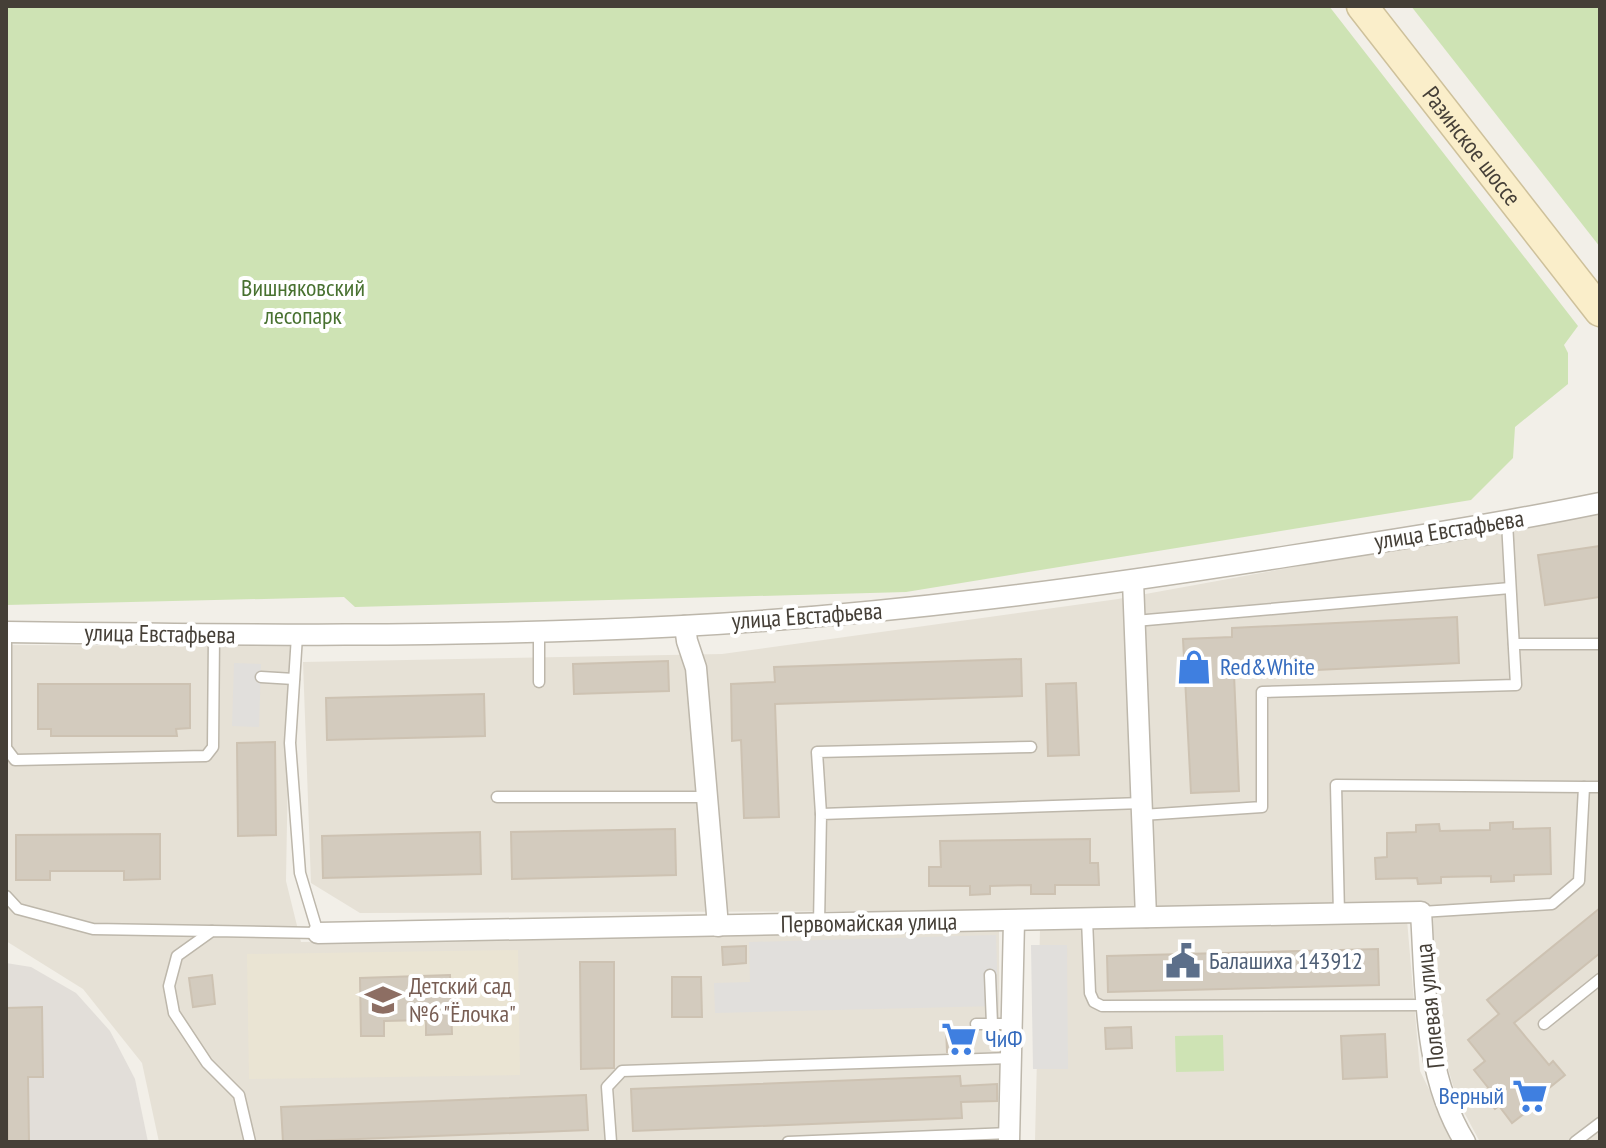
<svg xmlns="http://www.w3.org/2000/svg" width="1606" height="1148" font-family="'PT Sans Narrow',sans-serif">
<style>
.residential{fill:#e6e1d6}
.industrial{fill:#e2ded9}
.education{fill:#eae4d3}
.green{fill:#cee3b4}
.parking{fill:#e1dfdc}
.building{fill:#d3cbbe;stroke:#cdc2b2;stroke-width:2}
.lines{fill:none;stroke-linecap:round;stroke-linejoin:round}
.service-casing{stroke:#bdb7ab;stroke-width:13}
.minor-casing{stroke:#bdb7ab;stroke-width:23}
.secondary-casing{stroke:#cec19b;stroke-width:33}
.service{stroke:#fff;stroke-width:10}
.minor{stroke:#fff;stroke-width:20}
.secondary{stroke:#faeeca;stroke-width:30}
.labels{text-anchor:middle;stroke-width:8;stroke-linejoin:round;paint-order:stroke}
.street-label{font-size:24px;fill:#453f37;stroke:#fff}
.park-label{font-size:24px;fill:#487130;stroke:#fff}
.shop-label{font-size:24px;fill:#366cbe;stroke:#fff;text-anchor:start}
.service-label{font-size:24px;fill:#4e5e75;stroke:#fff;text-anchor:start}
.education-label{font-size:24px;fill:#785e54;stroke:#fff;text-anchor:start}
</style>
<rect width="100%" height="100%" fill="#f2efe8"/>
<g class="residential">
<polygon points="1600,511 1600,1142 1480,1142 1457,1099 1443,1051 1426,909 360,913 311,883 303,662 722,654 1118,599"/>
<polygon points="6,645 290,646 286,881 301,942 999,931 1000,1142 159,1142 142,1063 83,989 6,941"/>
<polygon points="1407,920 1420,1071 1455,1142 1035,1142 1040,929"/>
</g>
<polygon class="industrial" points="6,963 31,967 76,993 110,1031 135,1079 148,1142 6,1142"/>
<polygon class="education" points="518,950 520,1075 249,1079 247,954"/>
<g class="green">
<polygon points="6,6 1329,6 1578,326 1564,345 1568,353 1568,384 1515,427 1513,458 1471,500 906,592 355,607 344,597 6,605"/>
<polygon points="1411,6 1600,6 1600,247"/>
<polygon points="1223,1035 1224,1071 1176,1072 1175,1036"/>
</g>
<g class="parking">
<polygon points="234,663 261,664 259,727 232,726"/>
<polygon points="996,935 998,1006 715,1013 714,983 750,982 749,942"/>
<polygon points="1031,945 1067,945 1068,1069 1033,1069"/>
</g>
<g class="building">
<polygon points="1600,546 1600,597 1545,605 1538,555"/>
<polygon points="1457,617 1459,663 1234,674 1239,791 1191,793 1183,639 1232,637 1232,628"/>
<polygon points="1021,659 1022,696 775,704 779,817 744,818 741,740 732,741 731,684 775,682 774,667"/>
<polygon points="668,661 669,691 574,694 573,664"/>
<polygon points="1076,683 1079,755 1048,756 1046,684"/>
<polygon points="38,684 190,684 190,728 176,729 177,736 51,736 51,729 38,729"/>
<polygon points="484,694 485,736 327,740 326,698"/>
<polygon points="275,742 276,835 238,836 237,743"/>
<polygon points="1513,822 1513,829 1550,828 1551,874 1514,875 1514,881 1491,882 1491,876 1441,877 1441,883 1418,884 1417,878 1376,879 1375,858 1387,857 1387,833 1416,832 1416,825 1439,824 1440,831 1490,830 1490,823"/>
<polygon points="675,829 676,875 512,879 511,832"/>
<polygon points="480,832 481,874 323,878 322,836"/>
<polygon points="160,834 160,879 124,880 124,871 50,871 50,880 16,880 16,835"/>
<polygon points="1090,839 1090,863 1098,863 1099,885 1055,885 1055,894 1031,894 1031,885 990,886 990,894 970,895 970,886 929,886 929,867 941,867 940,841"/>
<polygon points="1600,908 1600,953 1514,1023 1549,1065 1553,1061 1565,1075 1527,1106 1530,1109 1512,1123 1499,1106 1495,1109 1483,1095 1490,1090 1474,1070 1485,1061 1468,1040 1499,1014 1487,1000"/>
<polygon points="746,946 746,963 723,965 722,947"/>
<polygon points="1378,949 1379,985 1108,992 1107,956"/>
<polygon points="580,962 614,962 614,1068 581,1069"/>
<polygon points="212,975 215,1004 193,1007 189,978"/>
<polygon points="450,975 452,1034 426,1035 426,1020 384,1021 384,1036 361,1036 360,978"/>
<polygon points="672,977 701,977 702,1017 672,1017"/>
<polygon points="42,1007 43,1077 28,1077 29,1142 8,1142 6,1008"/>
<polygon points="969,1027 971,1030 972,1050 947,1052 946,1028"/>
<polygon points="1131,1027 1132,1048 1106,1049 1105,1028"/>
<polygon points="1385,1034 1387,1077 1343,1079 1341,1036"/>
<polygon points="960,1076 961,1086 997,1084 997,1101 961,1102 962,1118 633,1131 631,1089"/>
<polygon points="586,1095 588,1130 283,1142 281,1107"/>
</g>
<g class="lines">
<g class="service-casing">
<g id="service">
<polyline points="1135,621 1510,588"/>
<polyline points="539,631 539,682"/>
<polyline points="6,632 6,748 15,760 206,756 213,747 214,635"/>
<polyline points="1514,644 1600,644"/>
<polyline points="261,677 294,679"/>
<polyline points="1584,787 1600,787"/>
<polyline points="497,797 707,797"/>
<polyline points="821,814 817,752 1031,747"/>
<polyline points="1142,815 1262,807 1262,692 1516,685 1507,522"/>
<polyline points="6,896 18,909 93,929 212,931"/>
<polyline points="1339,914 1336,785 1584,787 1579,881 1552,904 1421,912"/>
<polyline points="1087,919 1090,993 1094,1002 1102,1006 1427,1005"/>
<polyline points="819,924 821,814 1142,803"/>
<polyline points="990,975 992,1024"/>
<polyline points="976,1024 1012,1024"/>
<polyline points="1544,1024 1600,979"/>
<polyline points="250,1142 239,1095 207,1063 174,1013 169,986 177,956 212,931 318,933 300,873 290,743 297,636"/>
<polyline points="611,1142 607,1087 622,1071 1011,1058"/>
<polyline points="788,1142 1010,1133"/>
<polyline points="1575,1142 1600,1123"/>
</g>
</g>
<g class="minor-casing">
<g id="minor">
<polyline points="1133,581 1146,917"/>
<polyline points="685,626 687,641 696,668 718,926"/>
<path d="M6 632C232 635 457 638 682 626 886 615 1089 588 1290 556 1394 540 1497 524 1600 503"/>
<path d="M318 933 1421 912C1426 990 1423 1074 1465 1142"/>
<polyline points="1009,1142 1014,921"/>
</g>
</g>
<g class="secondary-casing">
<g id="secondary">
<path id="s1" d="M1362 6 1600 311"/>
</g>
</g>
<use href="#service" class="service"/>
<use href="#minor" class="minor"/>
<use href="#secondary" class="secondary"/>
</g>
<defs>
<g id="shop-bare" transform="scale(2.76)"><path d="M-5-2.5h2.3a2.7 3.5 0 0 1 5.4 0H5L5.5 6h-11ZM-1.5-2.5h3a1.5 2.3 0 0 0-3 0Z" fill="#3f7fe0" stroke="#fff" stroke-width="2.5" paint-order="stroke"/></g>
<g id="civic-bare" transform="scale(2.76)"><path d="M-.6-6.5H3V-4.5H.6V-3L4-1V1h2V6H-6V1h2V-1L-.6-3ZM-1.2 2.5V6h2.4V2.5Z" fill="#5c6f8a" stroke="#fff" stroke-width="2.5" paint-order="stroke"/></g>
<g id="school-bare" transform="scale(2.76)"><path d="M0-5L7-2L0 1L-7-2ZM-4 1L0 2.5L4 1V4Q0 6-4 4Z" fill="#8d6e63" stroke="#fff" stroke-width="2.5" paint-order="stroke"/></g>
<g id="supermarket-bare" transform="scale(2.76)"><path d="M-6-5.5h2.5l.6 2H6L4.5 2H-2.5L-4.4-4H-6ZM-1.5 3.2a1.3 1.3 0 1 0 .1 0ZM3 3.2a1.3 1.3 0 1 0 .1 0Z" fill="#3f7fe0" stroke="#fff" stroke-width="2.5" paint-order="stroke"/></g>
</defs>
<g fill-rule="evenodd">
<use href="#shop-bare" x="1194" y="667"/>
<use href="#civic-bare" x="1183" y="961"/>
<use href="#school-bare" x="383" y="1000"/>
<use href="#supermarket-bare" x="959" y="1039"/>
<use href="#supermarket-bare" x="1530" y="1096"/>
</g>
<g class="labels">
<g class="street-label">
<text dy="8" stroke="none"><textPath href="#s1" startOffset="178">Разинское шоссе</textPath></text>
<text transform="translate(1449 530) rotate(-9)" y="8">улица Евстафьева</text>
<text transform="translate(807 616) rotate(-4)" y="8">улица Евстафьева</text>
<text transform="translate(160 634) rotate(1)" y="8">улица Евстафьева</text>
<text transform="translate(869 923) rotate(-1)" y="8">Первомайская улица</text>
<text transform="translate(1430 1006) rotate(-96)" y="8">Полевая улица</text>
</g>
<g class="park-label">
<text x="303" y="296">Вишняковский<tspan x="303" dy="28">лесопарк</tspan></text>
</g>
<g class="shop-label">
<text x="1220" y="675">Red&amp;White</text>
<text x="985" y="1047">ЧиФ</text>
<text x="1504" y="1104" text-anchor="end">Верный</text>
</g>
<g class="service-label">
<text x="1209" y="969">Балашиха 143912</text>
</g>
<g class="education-label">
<text x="409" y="994">Детский сад<tspan x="409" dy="28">№6 "Ёлочка"</tspan></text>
</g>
</g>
<rect width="1606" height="1148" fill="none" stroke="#453f37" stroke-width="16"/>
</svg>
